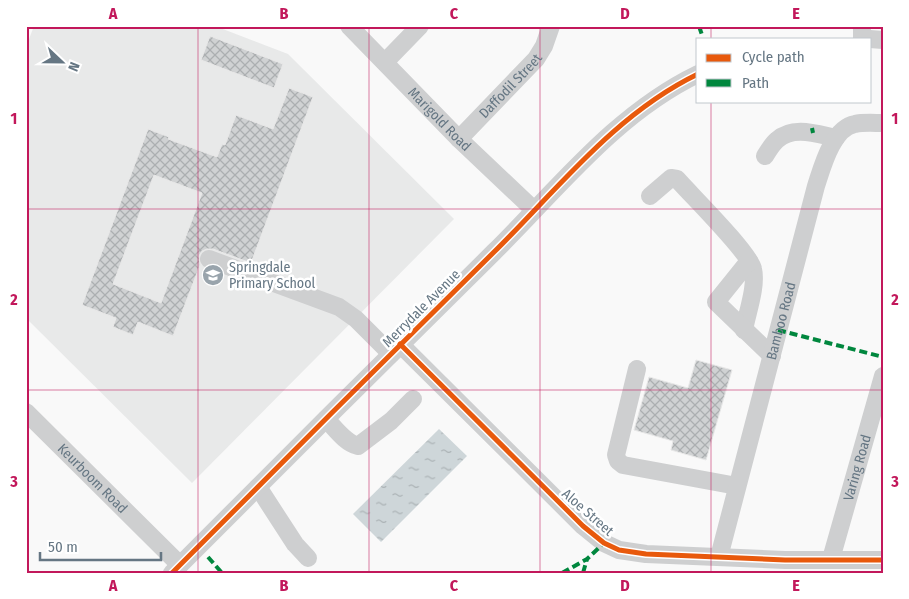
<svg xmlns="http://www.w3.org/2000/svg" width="909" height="599" font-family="'Fira Sans Condensed',sans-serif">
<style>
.built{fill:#e8e9e9}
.water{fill:url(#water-ripples)}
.building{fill:url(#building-cross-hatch);stroke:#e8e8e8;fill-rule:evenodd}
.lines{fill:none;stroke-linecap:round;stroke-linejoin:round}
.minor{stroke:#cecfd0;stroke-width:18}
.quiet{stroke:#00873e;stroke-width:4;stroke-dasharray:8 4;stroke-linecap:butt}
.cycleway-casing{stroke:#fff;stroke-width:8}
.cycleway{stroke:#e8590c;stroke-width:5}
.grid{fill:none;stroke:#c2185b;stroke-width:1;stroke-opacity:0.55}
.labels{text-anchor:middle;stroke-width:5;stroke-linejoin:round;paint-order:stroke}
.street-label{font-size:14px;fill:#657683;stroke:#fff}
.poi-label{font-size:14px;fill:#657683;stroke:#fff;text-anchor:start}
.neatline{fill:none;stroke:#c2185b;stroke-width:2}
.grid-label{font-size:16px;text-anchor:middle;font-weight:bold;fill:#c2185b}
</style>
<defs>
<pattern id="water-ripples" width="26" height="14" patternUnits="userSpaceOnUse" patternTransform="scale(1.25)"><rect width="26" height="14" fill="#ced6d9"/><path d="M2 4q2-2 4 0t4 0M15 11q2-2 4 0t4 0" fill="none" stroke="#abb2b5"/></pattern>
<pattern id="building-cross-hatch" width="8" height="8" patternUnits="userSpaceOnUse" patternTransform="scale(1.25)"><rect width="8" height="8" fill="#d0d2d3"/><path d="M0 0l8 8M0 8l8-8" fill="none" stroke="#acafb1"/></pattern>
</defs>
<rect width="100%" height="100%" fill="#f9f9f9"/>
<polygon class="built" points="34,26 215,26 288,54 454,219 192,483 26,318 26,47"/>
<polygon class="water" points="439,429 467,456 381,542 353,514"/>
<g class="building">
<polygon points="210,36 283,64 274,88 201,60"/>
<path d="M289 88 313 97 251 263 213 249H207L202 251 199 256 200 265 173 336 138 322 133 335 113 327 116 318 82 305 148 129 169 137 168 139 217 157 222 144 225 145 236 115 273 129ZM154 175 202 193 161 303 113 284Z"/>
<polygon points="696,360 732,370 706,460 671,450 673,441 634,430 649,377 688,388"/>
</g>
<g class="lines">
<g class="minor">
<path id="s1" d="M349 26 459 139 534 210"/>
<polyline points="862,26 862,39"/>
<polyline points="870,39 883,40"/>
<polyline points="385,62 420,26"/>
<path id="s2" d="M459 139 536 59 544 46 551 26"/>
<path d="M765 156C769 150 772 144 777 140 793 125 817 134 836 138"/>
<path d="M650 196 671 178 677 179C691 195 750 253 753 269 757 286 747 313 744 330"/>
<polyline points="209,259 339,307 356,319 391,354"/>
<polyline points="749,261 716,302 772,356"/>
<polyline points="400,344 583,526 604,543 619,550 646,554 785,560 883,560"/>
<polyline points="637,369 616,455 618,461 623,465 737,486"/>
<path id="s3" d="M26 412 180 565"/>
<path d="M326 419C335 428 345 443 358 446L391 421 413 399"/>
<polyline points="258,487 295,544 308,558"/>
<path id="s4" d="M719 557 816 186C822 168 832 128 855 124 863 122 874 123 883 123"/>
<path id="s5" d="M831 559 883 376"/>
<path d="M172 573C279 465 386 359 494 252 557 190 615 114 698 74"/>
</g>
<g class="quiet">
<polyline points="699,26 702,35"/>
<polyline points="812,128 813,133"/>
<polyline points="778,330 883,357"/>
<polyline points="208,557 222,573"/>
<polyline points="562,573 587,559 604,543"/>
<polyline points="583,573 587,559"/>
</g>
<g class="cycleway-casing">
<g id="cycleway">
<polyline points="400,344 583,526 604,543 619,550 646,554 785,560 883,560"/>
<path d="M172 573C279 465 386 359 494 252 557 190 615 114 698 74"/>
</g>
</g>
<use href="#cycleway" class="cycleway"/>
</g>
<path class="grid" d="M198 26V573M369 26V573M540 26V573M711 26V39M711 101V573M26 209H883M26 390H883"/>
<defs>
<g id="school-disc" transform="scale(1.125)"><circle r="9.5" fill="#99a4ac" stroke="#fff"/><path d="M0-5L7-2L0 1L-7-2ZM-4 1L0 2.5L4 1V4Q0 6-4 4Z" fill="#fff"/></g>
</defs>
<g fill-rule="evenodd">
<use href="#school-disc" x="213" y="275"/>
</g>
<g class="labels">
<g class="street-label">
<text dy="5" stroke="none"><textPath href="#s2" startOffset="74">Daffodil Street</textPath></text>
<text dy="5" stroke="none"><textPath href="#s1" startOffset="130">Marigold Road</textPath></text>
<text transform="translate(421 308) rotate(-45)" y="5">Merrydale Avenue</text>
<text dy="5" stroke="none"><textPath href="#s4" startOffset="244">Bamboo Road</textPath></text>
<text dy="5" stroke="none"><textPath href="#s5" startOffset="95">Varing Road</textPath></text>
<text dy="5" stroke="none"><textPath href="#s3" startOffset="94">Keurboom Road</textPath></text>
<text transform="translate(588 512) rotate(41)" y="5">Aloe Street</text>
</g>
<g class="poi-label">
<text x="229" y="272">Springdale<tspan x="229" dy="16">Primary School</tspan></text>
</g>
</g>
<rect width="909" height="599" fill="none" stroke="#ffffff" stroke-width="55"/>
<rect x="696" y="38" width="175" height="65" fill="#ffffff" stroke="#c1c8cd"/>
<rect x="706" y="54" width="25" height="8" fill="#e8590c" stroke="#c1c8cd"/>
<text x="742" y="62" font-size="15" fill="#657683">Cycle path</text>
<rect x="706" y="79" width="25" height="8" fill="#00873e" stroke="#c1c8cd"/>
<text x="742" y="88" font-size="15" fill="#657683">Path</text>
<g transform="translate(62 62) rotate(112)" stroke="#ffffff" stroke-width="4" paint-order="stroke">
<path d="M0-4L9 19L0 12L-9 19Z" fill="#657683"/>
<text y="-8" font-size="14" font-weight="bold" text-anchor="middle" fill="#657683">N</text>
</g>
<path d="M40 552v8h121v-8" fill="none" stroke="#657683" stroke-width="2.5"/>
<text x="48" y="552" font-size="15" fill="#657683" stroke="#ffffff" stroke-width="4" paint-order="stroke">50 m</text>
<rect x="28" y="28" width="854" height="544" class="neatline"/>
<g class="grid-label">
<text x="113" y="19">A</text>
<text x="284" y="19">B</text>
<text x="454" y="19">C</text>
<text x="625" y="19">D</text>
<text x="796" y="19">E</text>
<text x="14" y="124">1</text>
<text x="895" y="124">1</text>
<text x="14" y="305">2</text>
<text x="895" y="305">2</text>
<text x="14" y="487">3</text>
<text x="895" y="487">3</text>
<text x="113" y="591">A</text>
<text x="284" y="591">B</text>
<text x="454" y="591">C</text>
<text x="625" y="591">D</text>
<text x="796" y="591">E</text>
</g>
</svg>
